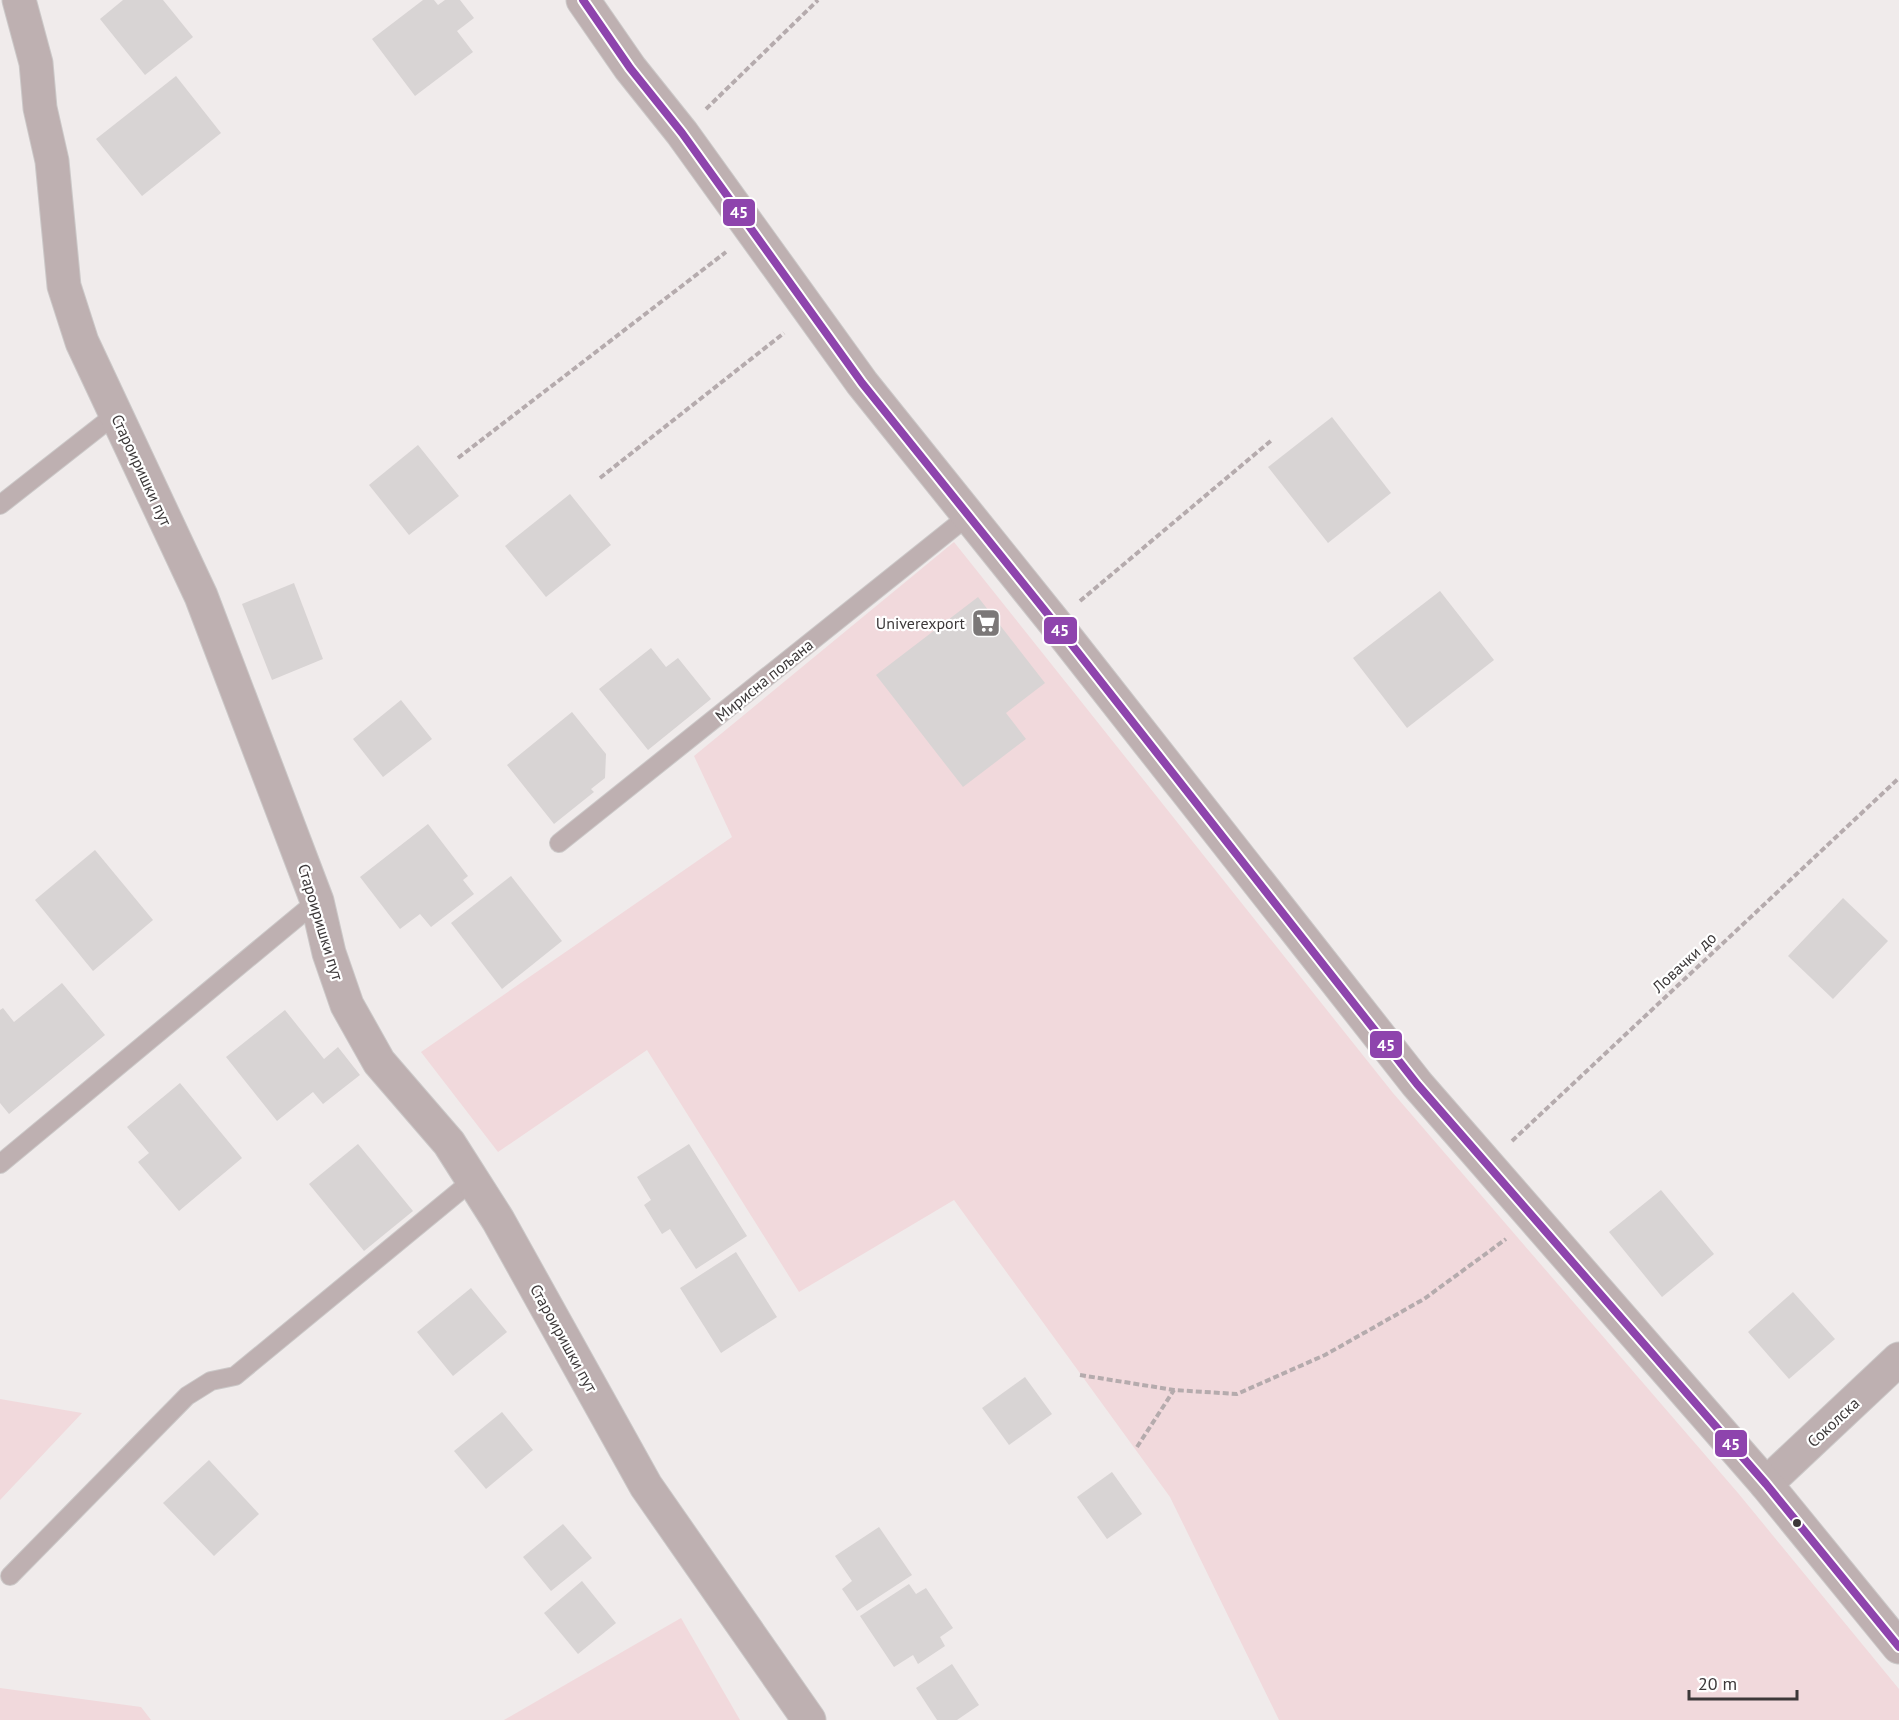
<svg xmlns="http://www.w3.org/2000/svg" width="1899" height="1720" font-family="'PT Sans',sans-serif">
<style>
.green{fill:#f1d9dc}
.building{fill:#d8d4d4}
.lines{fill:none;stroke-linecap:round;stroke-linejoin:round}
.service-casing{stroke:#cbc8c8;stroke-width:20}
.minor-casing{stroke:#cbc8c8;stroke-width:35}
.tertiary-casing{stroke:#cbc8c8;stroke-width:35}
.path{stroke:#b5abad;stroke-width:4;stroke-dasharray:6 3;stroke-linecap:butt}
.service{stroke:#beb0b1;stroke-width:18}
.minor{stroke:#beb0b1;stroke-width:33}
.tertiary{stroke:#beb0b1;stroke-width:33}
.bus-1-casing{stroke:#fff;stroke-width:12}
.bus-1{stroke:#8e44ad;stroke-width:8}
.bus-dot{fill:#3c3839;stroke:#fff;stroke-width:2}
.labels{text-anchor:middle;stroke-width:4.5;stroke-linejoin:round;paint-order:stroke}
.street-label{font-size:16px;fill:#3c3839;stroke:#fff}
.poi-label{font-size:16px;fill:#3c3839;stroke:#fff;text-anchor:end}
.line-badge{stroke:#fff;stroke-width:2}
.badge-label{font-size:16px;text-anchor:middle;font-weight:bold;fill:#fff}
</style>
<rect width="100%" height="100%" fill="#f0ebeb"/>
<g class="green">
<polygon points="954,542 1393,1093 1738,1493 1899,1689 1899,1720 1279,1720 1170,1497 954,1200 799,1292 647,1050 498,1152 421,1052 732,837 694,756"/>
<polygon points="0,1399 82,1413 0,1500"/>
<polygon points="681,1618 740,1720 504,1720"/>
<polygon points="0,1688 141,1707 151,1720 0,1720"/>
</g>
<g class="building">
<polygon points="123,0 163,0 193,37 145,75 100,19"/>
<polygon points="423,0 434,0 438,5 445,0 460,0 474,18 457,31 473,52 415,96 372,39"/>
<polygon points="176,76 221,133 142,196 96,139"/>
<polygon points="1332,417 1391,493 1328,543 1268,467"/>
<polygon points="418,445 459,496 409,535 369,485"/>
<polygon points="570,494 611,545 546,597 505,546"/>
<polygon points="294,583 323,659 272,680 242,604"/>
<polygon points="1440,591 1494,660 1407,728 1353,658"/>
<polygon points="978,597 1045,683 1006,713 1026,739 963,787 876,675"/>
<polygon points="651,648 666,667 678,658 711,699 648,750 599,689"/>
<polygon points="401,700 432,739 383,777 353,739"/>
<polygon points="572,712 606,754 605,778 591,789 594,792 554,824 507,765"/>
<polygon points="428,824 468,876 463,880 474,894 431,927 420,914 400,929 360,877"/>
<polygon points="95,850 153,920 93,971 35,900"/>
<polygon points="511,876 562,941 502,989 451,923"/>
<polygon points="1843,898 1888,941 1833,999 1788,956"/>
<polygon points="62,983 105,1035 9,1114 0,1103 0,1010 3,1008 14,1022"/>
<polygon points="285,1010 324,1059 338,1047 360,1075 323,1104 313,1092 277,1121 226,1057"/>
<polygon points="180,1083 242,1158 179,1211 138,1162 149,1153 127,1127"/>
<polygon points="358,1144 413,1211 364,1251 309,1184"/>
<polygon points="689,1144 747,1236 696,1269 670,1229 662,1234 644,1205 651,1200 637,1177"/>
<polygon points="1661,1190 1714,1254 1662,1297 1609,1232"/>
<polygon points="736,1252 777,1317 721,1353 680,1288"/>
<polygon points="471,1288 507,1332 453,1376 417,1332"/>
<polygon points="1793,1292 1835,1339 1789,1379 1748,1332"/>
<polygon points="1025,1377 1052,1414 1009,1445 982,1408"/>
<polygon points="502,1412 533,1450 486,1489 454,1451"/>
<polygon points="209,1460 259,1514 214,1556 163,1503"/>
<polygon points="1112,1472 1142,1514 1107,1539 1077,1497"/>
<polygon points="563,1524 592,1558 551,1591 523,1557"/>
<polygon points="879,1527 912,1575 857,1611 842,1589 852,1581 835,1556"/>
<polygon points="582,1581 616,1623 578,1654 544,1613"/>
<polygon points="909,1584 916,1594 926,1588 953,1628 940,1637 945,1646 918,1664 913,1655 894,1667 860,1616"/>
<polygon points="952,1664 979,1705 957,1720 937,1720 916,1688"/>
</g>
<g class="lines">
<g class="service-casing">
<g id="service">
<polyline points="0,505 116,414"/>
<polyline points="559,843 968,516"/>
<polyline points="0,1164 317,901"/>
<polyline points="10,1576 187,1396 211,1381 235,1376 473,1180"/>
</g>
</g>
<g class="minor-casing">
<g id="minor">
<polyline points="19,0 36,63 40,108 52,161 64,286 82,342 201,596 317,901 329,953 347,1005 379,1062 449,1143 498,1220 646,1486 809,1720"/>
<polyline points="1766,1484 1899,1359"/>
</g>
</g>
<g class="tertiary-casing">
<polyline id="tertiary" points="583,0 630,68 682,133 862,383 1054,622 1417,1084 1766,1484 1899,1647"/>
</g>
<g class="path">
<polyline points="706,109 818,0"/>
<polyline points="458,458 726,252"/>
<polyline points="600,478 784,333"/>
<polyline points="1080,601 1273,439"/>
<polyline points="1512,1141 1899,778"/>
<polyline points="1080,1375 1174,1390 1237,1394 1325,1355 1424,1299 1506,1239"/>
<polyline points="1137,1447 1174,1390"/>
</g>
<use href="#service" class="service"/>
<use href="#minor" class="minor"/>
<use href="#tertiary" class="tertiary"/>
<g class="bus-1-casing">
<polyline id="bus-1" points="583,0 630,68 682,133 862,383 1054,622 1417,1084 1766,1484 1899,1647"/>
</g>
<use href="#bus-1" class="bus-1"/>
</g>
<defs>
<g id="supermarket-square" transform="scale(1.5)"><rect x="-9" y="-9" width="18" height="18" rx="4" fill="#7b7777" stroke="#fff"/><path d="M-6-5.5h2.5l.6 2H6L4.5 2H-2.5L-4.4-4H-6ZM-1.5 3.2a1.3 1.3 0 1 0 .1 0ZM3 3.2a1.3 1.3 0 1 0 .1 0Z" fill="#fff"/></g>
</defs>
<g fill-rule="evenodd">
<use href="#supermarket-square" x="986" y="623"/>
</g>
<circle class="bus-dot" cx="1797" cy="1523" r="5"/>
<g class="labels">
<g class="street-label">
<text transform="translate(142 470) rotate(65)" y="6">Староиришки пут</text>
<text transform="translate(764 680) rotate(-39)" y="6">Мирисна пољана</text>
<text transform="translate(321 922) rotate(73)" y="6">Староиришки пут</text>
<text transform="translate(1684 962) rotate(-43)" y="6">Ловачки до</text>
<text transform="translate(564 1338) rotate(61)" y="6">Староиришки пут</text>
<text transform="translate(1833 1422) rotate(-43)" y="6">Соколска</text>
</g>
<g class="poi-label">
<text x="965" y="629">Univerexport</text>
</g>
</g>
<g class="line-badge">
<rect x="722" y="198" width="34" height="29" rx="6" fill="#8e44ad"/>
<rect x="1043" y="616" width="35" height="29" rx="6" fill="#8e44ad"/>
<rect x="1369" y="1030" width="34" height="29" rx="6" fill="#8e44ad"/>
<rect x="1714" y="1429" width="34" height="29" rx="6" fill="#8e44ad"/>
</g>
<g class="badge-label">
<text x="739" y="218">45</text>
<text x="1060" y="636">45</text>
<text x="1386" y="1051">45</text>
<text x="1731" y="1450">45</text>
</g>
<path d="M1689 1690v9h108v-9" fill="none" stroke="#3c3839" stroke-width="3"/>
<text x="1698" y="1690" font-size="18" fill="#3c3839" stroke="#ffffff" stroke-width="4.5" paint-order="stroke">20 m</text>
</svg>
